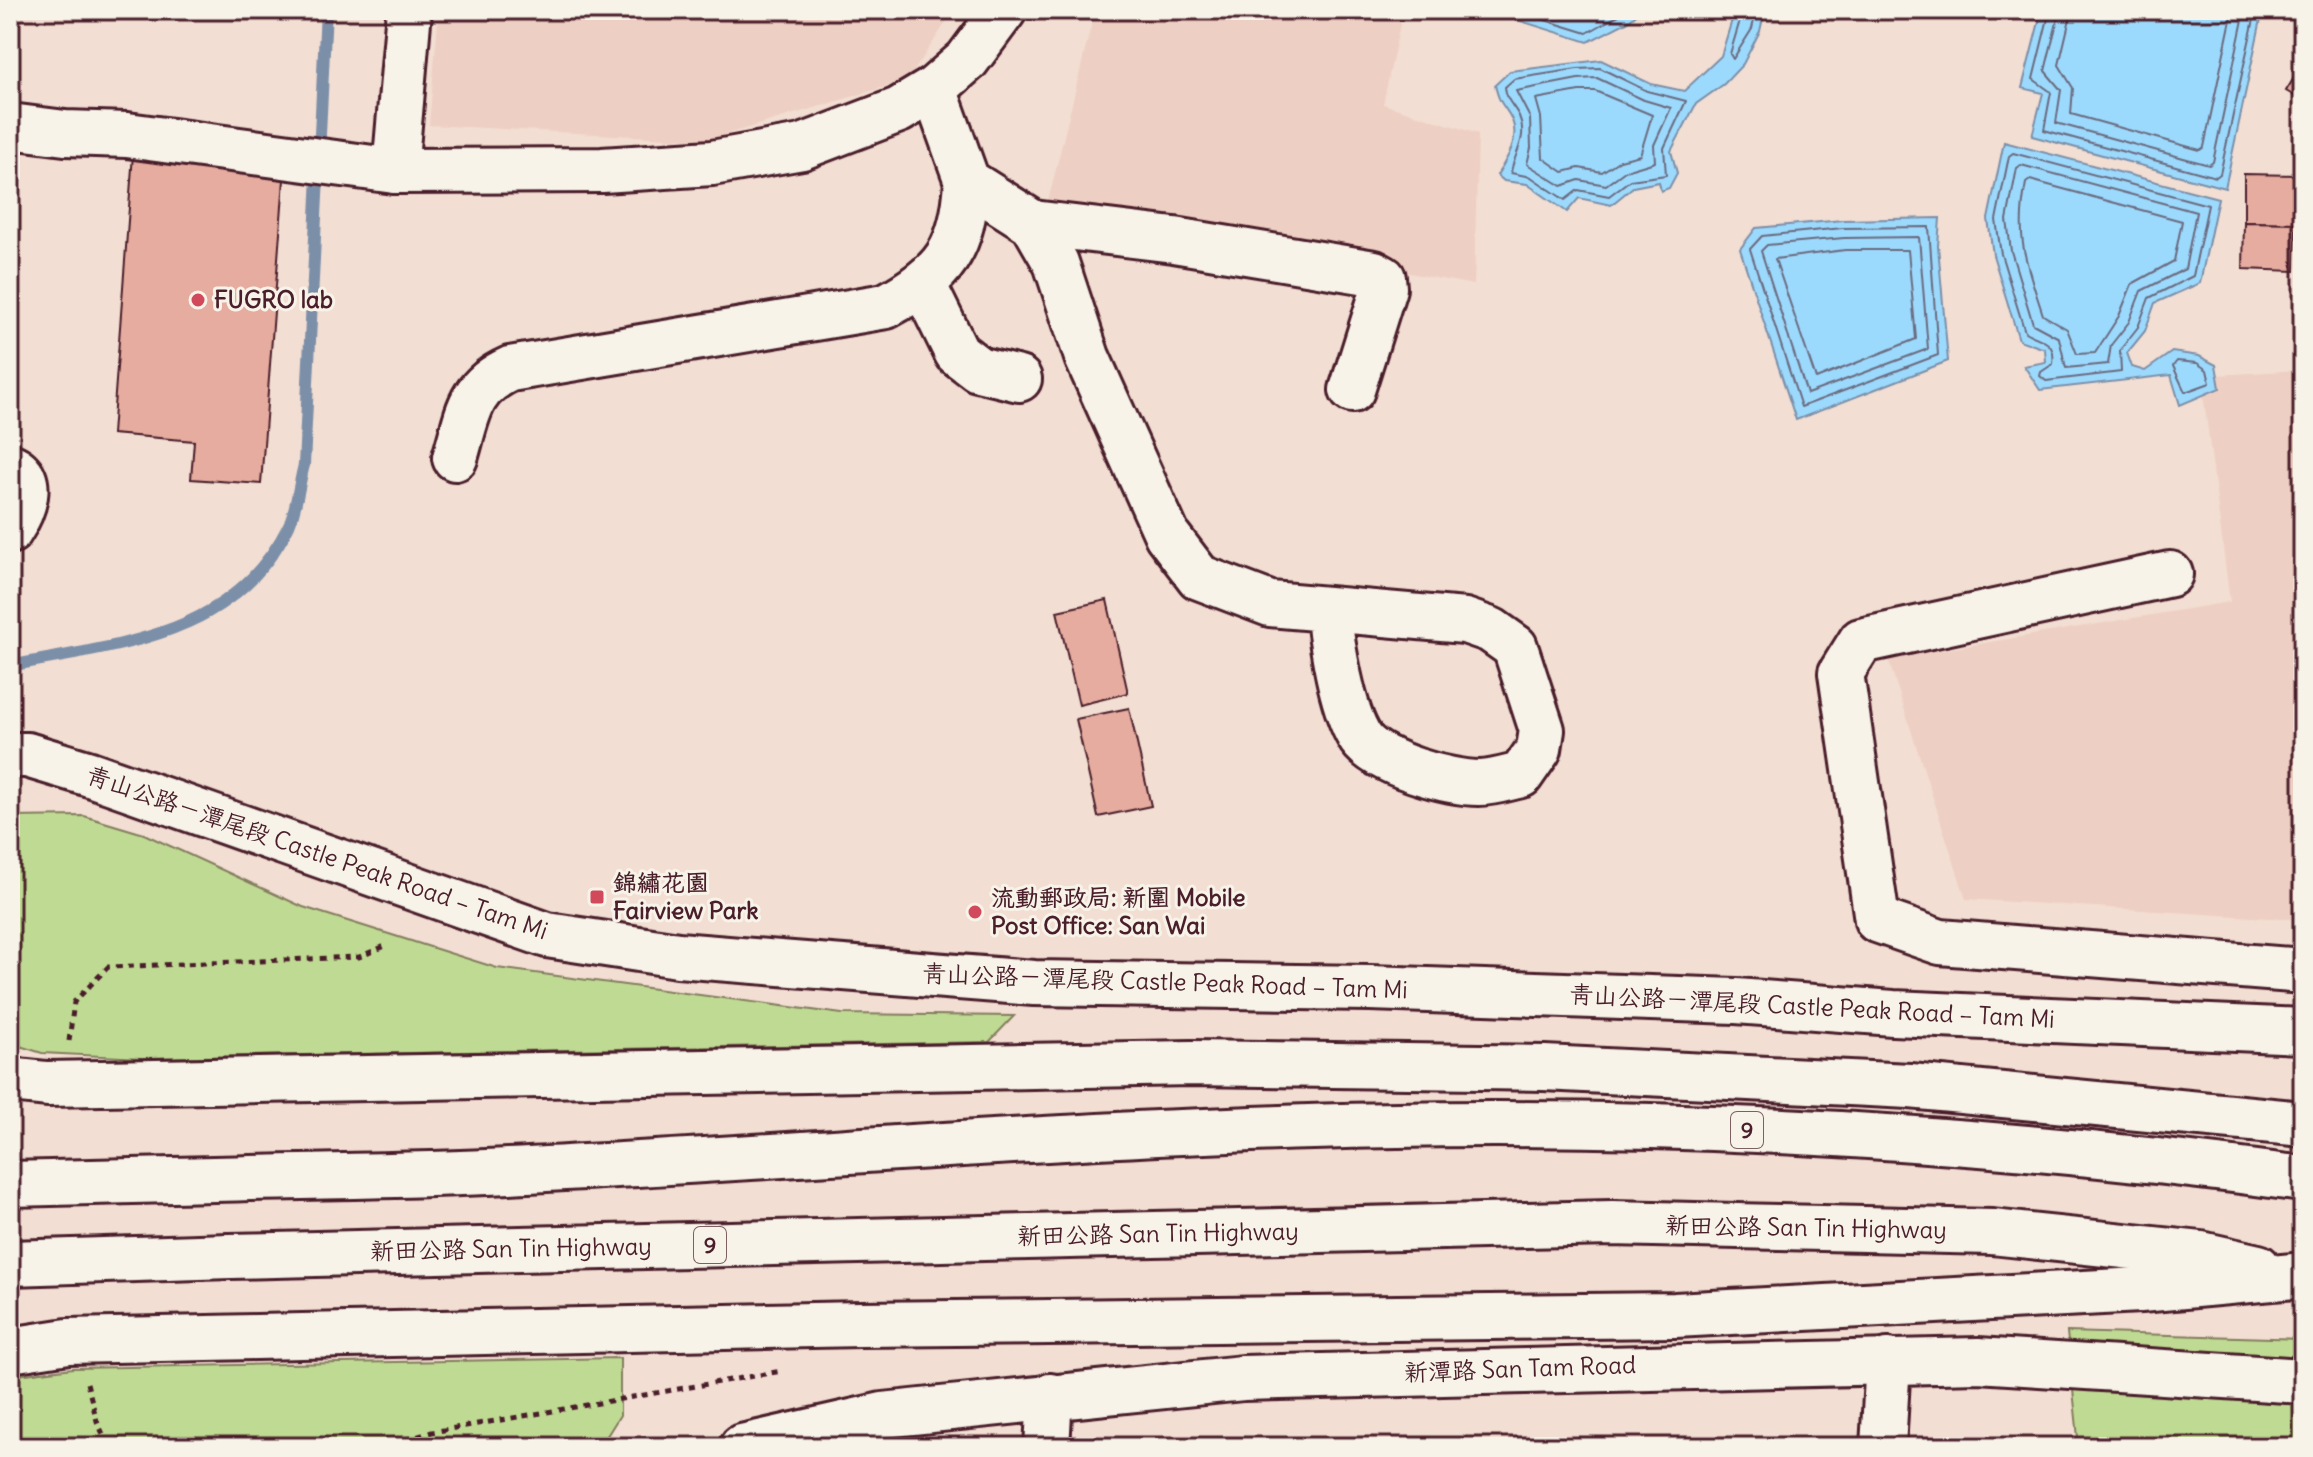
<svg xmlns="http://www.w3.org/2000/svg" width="2313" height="1457" font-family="Delius,'LXGW WenKai TC',sans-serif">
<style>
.built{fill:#eecfc3}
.green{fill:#bfdb93;stroke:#847d5f;stroke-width:2}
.water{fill:#9cdafd;stroke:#7b8fa9;stroke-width:2}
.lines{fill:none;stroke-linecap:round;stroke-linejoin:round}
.shore{stroke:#6b6a7f;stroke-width:2}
.stream{stroke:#7b8fa9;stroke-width:12}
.building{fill:#e5ac9f;stroke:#4a1f2b;stroke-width:2}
.minor-casing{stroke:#4a1f2b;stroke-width:50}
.major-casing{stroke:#4a1f2b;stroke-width:50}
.highway-casing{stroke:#4a1f2b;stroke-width:50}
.path{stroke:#4a1f2b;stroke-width:5;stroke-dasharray:6 6;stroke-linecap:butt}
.minor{stroke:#f7f3e8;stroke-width:44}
.major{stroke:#f7f3e8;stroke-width:44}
.highway{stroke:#f7f3e8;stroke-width:44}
.highway-bridge-casing{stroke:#4a1f2b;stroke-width:50;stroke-linecap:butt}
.highway-bridge{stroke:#f7f3e8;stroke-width:44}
.poi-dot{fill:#d1495b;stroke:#f7f3e8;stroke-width:3}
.labels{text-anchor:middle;stroke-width:6;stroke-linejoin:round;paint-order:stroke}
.shield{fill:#f7f3e8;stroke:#7e5f64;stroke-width:2}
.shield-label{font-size:22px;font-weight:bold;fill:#4a1f2b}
.poi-label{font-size:24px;font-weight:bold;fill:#4a1f2b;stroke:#f7f3e8;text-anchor:start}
.street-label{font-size:24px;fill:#4a1f2b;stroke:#f7f3e8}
</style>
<rect width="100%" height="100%" fill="#f2ded2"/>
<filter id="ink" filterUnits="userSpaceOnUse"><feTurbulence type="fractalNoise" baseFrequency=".0125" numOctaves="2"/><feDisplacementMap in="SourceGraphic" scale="16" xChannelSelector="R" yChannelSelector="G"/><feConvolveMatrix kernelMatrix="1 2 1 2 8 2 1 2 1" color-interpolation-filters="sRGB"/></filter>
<g filter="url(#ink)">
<g class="built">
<polygon points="439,10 954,10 908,80 707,140 429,125"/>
<polygon points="1095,10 1403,10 1383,104 1478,134 1474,285 1047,206"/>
<polygon points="2303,370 2303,920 1966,899 1888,659 2230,602 2201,376"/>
</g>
<g class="green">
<polygon points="84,816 144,834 303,907 497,968 842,1014 1014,1016 989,1042 142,1058 42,1053 10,1043 10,817"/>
<polygon points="2067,1332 2303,1339 2303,1447 2079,1447"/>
<polygon points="620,1358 620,1415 600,1447 10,1447 10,1376 73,1368"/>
</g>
<g class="water">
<polygon points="1485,10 1641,10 1627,22 1588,42"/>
<path d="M1735 10H1765L1760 31 1743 64 1724 84 1696 104 1671 151 1677 173 1669 188 1661 191 1659 182 1633 187 1611 205 1579 198 1567 212 1527 184 1504 181 1497 175C1507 159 1520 139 1512 120 1505 105 1500 107 1495 85L1510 71 1601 60 1651 84 1684 91 1721 56Z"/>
<polygon points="2042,10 2263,10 2225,188 2032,136 2043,93 2022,88"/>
<polygon points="2004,142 2218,198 2200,283 2155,303 2145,331 2127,353 2132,367 2145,371 2172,352 2199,356 2216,365 2220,388 2180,405 2171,375 2040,390 2024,366 2046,362 2045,349 2019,340 1993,255 1988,219"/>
<polygon points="1940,218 1938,246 1948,361 1796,420 1740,249 1756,228 1843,220"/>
</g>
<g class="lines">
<g class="shore">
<polyline points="1512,10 1587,33 1628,10"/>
<polyline points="1743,10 1730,54 1733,59 1752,29 1756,10"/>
<polyline points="2050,10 2033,79 2051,92 2044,130 2216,177 2220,174 2256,10"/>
<polyline points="2060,10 2045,71 2061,90 2056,123 2209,165 2213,162 2245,10"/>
<polyline points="2072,10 2059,65 2073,88 2071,114 2200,150 2204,147 2233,10"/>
<path d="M1577 69 1600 68 1647 91 1686 101 1664 148 1666 175 1630 180 1609 196 1578 190 1565 200 1531 177 1511 173C1513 155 1529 138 1519 116 1513 104 1506 101 1505 87L1514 79Z"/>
<polygon points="1597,78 1644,100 1671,108 1654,145 1655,162 1625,171 1606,185 1579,180 1562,186 1527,164 1531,148 1530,118 1516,91 1578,79"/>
<polygon points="1579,91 1595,91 1652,115 1640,155 1620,160 1602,172 1579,168 1563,172 1543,158 1541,117 1536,99"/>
<path d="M2013 153 2208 205 2193 276 2149 298 2138 327 2120 350 2121 372 2046 381 2040 376 2041 372 2053 364C2056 340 2042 342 2025 332L2001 254 1996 220 2009 156Z"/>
<polygon points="2021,165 2196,212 2185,269 2141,291 2129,322 2111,345 2108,364 2066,368 2059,338 2033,324 2011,251 2007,220 2017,168"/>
<path d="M2030 180 2182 221 2174 261 2132 284 2119 316 2095 353 2077 354 2067 329 2043 315C2026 262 2015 239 2026 183Z"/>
<polygon points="1929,227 1938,355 1801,407 1750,249 1762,236 1843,228"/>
<polygon points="1919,237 1928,349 1807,394 1761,251 1767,245 1844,238"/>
<polygon points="1845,250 1908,250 1916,339 1816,379 1775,259"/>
<polygon points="2177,361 2197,363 2207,370 2210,383 2185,392 2173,366"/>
</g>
<path class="stream" d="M10 666C119 644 234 638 289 525 297 507 299 483 304 465L326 10"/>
</g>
<g class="building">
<polygon points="2303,63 2303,101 2286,91"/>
<polygon points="133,154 285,166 261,484 191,479 194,441 112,434"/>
<polygon points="2244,174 2297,175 2296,223 2244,222"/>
<polygon points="2244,222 2296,223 2295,271 2243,269"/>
<polygon points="1107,600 1128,693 1079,705 1057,611"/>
<polygon points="1129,708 1151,806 1098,817 1076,719"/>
</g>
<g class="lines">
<g class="minor-casing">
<g id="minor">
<path d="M934 89 967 181 1033 223 1056 263 1087 357 1167 535 1199 577 1270 604 1465 621 1491 630 1515 647 1542 730 1539 749 1521 775C1508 778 1493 783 1479 783 1449 783 1379 764 1361 739 1342 710 1332 644 1328 609"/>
<polyline points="10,126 65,133 127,135 395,171 602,170 712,163 802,147 899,110 934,89 967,60 1004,10"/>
<polyline points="395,171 409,10"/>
<polyline points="1033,223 1174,240 1374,273 1383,278 1384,288 1352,390"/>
<polyline points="924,286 957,353 978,369 1019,379"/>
<path d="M455 458C468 416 467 388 510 369L886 306C945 274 963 249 967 181"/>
<path d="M10 466C38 477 22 513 10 531"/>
<polyline points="2170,574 1861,641 1841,673 1877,920 1940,942 2303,971"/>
<polyline points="742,1447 883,1415 1243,1378 1978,1360 2303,1381"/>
<polyline points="1047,1447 1050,1396"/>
<polyline points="1883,1447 1888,1361"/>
</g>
</g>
<g class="major-casing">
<polyline id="major" points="10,755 27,755 90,774 547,935 678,955 1034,983 1370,988 1736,1001 1893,1013 2303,1031"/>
</g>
<g class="highway-casing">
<g id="highway">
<polyline points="10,1080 47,1084 1191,1063 1544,1068 1910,1086 2303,1124"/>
<path d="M214 1179C313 1176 411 1176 509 1171 838 1155 1166 1124 1496 1124 1766 1124 2036 1143 2303 1179"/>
<polyline points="230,1256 1612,1223 1992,1232 2201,1254 2258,1267"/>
<polyline points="10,1350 68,1341 861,1324 1675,1315 2140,1290 2294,1276"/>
</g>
</g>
<g class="path">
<polyline points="69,1041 74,1002 108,967 359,957 385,946"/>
<polyline points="87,1383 97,1421 109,1447"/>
<polyline points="383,1447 432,1432 782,1371"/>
</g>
<use href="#minor" class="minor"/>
<use href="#major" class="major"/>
<use href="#highway" class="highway"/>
<g class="highway-bridge-casing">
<g id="highway-bridge">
<polyline points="10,1184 214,1179"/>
<polyline points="10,1263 230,1256"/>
</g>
</g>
<use href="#highway-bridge" class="highway-bridge"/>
</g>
</g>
<g class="poi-dot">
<circle cx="198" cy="300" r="8"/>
<rect x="589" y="889" width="16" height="16" rx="4"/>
<circle cx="975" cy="912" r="8"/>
</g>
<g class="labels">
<g class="shield">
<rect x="1731" y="1112" width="32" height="36" rx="6"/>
<rect x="694" y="1227" width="32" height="36" rx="6"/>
</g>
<g class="shield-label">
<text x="1747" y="1138">9</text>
<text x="710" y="1253">9</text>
</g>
<g class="poi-label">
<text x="214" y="308">FUGRO lab</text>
<text x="613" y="891">錦繡花園<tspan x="613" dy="28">Fairview Park</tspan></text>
<text x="991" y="906">流動郵政局: 新圍 Mobile<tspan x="991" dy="28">Post Office: San Wai</tspan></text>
</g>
<g class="street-label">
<text transform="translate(317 853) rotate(19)" y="8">青山公路－潭尾段 Castle Peak Road – Tam Mi</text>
<text transform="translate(1165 982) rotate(2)" y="8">青山公路－潭尾段 Castle Peak Road – Tam Mi</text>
<text transform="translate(1812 1007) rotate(3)" y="8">青山公路－潭尾段 Castle Peak Road – Tam Mi</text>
<text transform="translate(1806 1228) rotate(1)" y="8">新田公路 San Tin Highway</text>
<text transform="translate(1158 1234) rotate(-1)" y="8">新田公路 San Tin Highway</text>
<text transform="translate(511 1249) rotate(-1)" y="8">新田公路 San Tin Highway</text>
<text transform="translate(1520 1369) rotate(-2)" y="8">新潭路 San Tam Road</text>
</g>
</g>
<rect width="2313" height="1457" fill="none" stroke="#f7f3e8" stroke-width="40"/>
<rect x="20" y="20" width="2273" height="1417" fill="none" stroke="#4a1f2b" stroke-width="3" filter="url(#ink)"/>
</svg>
